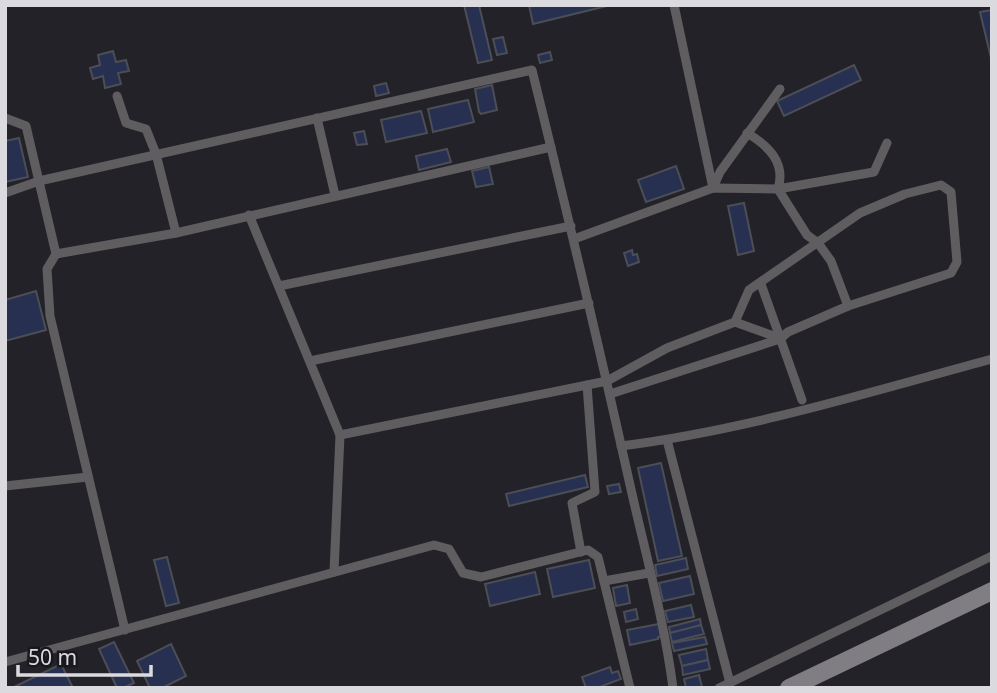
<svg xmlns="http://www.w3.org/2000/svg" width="997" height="693" font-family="'Noto Sans',sans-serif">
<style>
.building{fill:#273050;stroke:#4c4e55;stroke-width:2}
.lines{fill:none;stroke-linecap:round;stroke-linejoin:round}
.lane{stroke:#5f5d60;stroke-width:9}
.secondary{stroke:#817e83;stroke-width:18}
</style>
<rect width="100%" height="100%" fill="#222228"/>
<g class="building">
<polygon points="464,5 479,5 492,60 478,63"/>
<polygon points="529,5 611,5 533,24"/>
<polygon points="992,10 992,62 980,12"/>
<polygon points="503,37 507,53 497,55 493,39"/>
<polygon points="113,51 116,62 126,60 129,71 118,73 121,84 105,88 103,76 93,79 90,68 100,65 98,55"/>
<polygon points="550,52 552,60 540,63 538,55"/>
<polygon points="854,65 861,80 784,116 777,101"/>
<polygon points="386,83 389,93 376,96 374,86"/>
<polygon points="492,85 497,110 481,114 479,112 475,89"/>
<polygon points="468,100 474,122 433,132 428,109"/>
<polygon points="421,111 427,133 386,142 381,120"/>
<polygon points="364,131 367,144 357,145 354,133"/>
<polygon points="19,138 28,177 5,182 5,141"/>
<polygon points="447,149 451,162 419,170 416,156"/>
<polygon points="676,166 684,189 646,202 638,180"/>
<polygon points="489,167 493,184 476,187 472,171"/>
<polygon points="744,203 754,251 738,255 728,206"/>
<polygon points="632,250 633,255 637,254 639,262 628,266 624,253"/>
<polygon points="36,291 46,330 5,341 5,300"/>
<polygon points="661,463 682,556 658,561 638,468"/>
<polygon points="585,475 588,487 509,506 506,494"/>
<polygon points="619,484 621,492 609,494 607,486"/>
<polygon points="167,557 179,603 166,606 154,560"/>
<polygon points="686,558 688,569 657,576 655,565"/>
<polygon points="589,560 595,588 553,597 547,569"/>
<polygon points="535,572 540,594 490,606 485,584"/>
<polygon points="690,576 694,594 663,601 659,583"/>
<polygon points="627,585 630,603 616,606 613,588"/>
<polygon points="691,605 694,617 668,622 665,611"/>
<polygon points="636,609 638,619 626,622 624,612"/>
<polygon points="700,619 701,625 695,628 670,633 669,627"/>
<polygon points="659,624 661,637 658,637 658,639 630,645 627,630"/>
<polygon points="701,625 704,634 672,642 670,633"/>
<polygon points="705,637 707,644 674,651 672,643"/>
<polygon points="114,642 134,683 123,688 117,688 99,649"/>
<polygon points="171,644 186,676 162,688 150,688 137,661"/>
<polygon points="706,649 708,660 682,666 679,655"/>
<polygon points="708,660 710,669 683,675 682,666"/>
<polygon points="61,664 73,688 12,688"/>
<polygon points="610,667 612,673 618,671 621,679 597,688 586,688 582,677"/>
<polygon points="699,675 702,687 686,688 684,679"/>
</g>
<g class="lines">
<g class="lane">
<polyline points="674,5 713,188 720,172 780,89"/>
<polyline points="117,96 126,123 146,129 156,154 176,233"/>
<polyline points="5,118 26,126 56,254 47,269 50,316 125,630"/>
<polyline points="317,118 335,195"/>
<path d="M747 133C769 146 786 163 778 189L807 235 818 243 831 261 848 306"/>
<path d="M5 193 39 181 532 70C566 208 599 346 630 485 645 552 664 619 673 688"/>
<polyline points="249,215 340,435 334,572"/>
<polyline points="574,239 713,188 778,189 874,172 887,143"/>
<polyline points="56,254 176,233 551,147"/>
<polyline points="761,284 802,400"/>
<polyline points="279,286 571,226"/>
<polyline points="310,361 589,303"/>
<polyline points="610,394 780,339 788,332 848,306 951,273 957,262 951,192 941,185 905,194 860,213 749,290 735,322"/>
<polyline points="340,435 607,381 667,348 735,322 779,338"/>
<polyline points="667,440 730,683"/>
<path d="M621 446C747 430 870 392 992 359"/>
<polyline points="5,486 88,477"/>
<polyline points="581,552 572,503 595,492 587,385"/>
<polyline points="604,581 649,573"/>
<polyline points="5,662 434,545 449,549 463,573 481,577 588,550 598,557 630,688"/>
<polyline points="719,688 992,556"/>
</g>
<polyline class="secondary" points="789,688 992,591"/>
</g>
<rect width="997" height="693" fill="none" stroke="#dbdbdf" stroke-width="14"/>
<path d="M18 665v10h133v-10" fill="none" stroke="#dbdbdf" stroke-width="3.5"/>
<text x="28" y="665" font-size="21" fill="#dbdbdf" stroke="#19181e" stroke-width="5" paint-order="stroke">50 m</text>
</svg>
